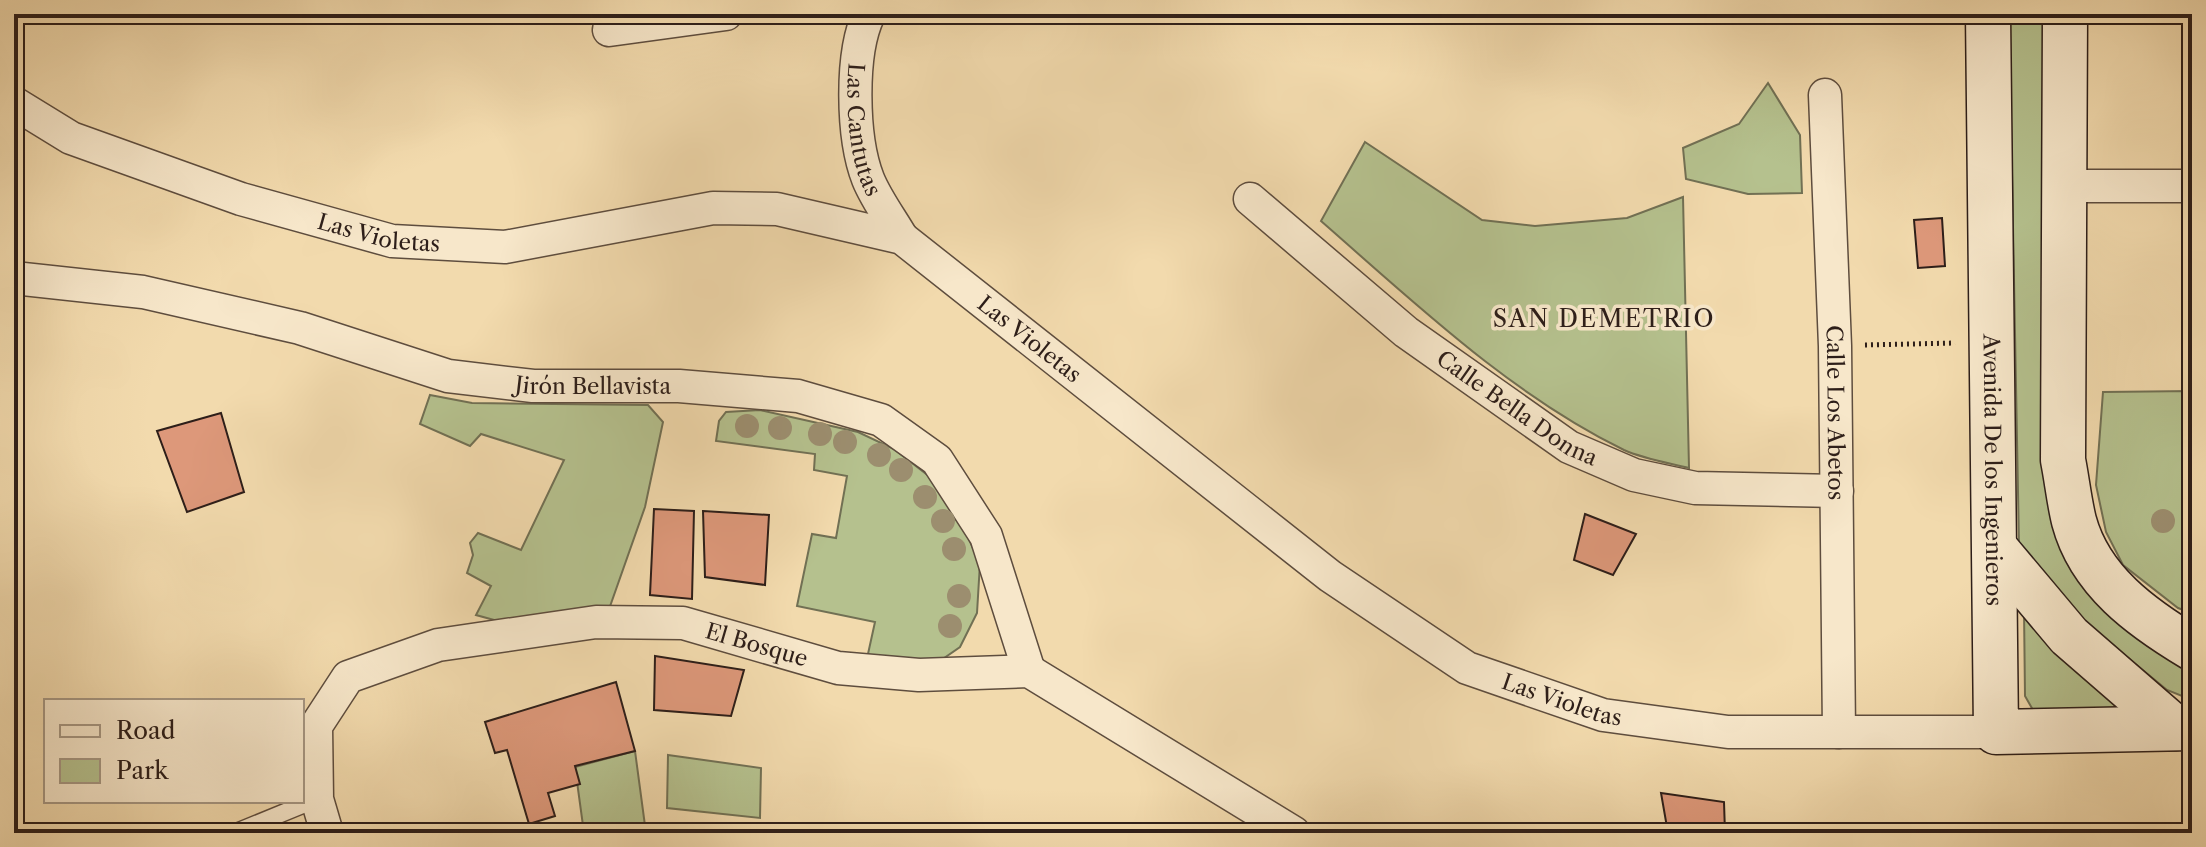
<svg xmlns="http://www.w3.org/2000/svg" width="2206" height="847" font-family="'Libre Caslon Text',serif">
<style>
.green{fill:#b5c18e;stroke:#717054;stroke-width:2}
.building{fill:#dd987a;stroke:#2d1e19;stroke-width:2}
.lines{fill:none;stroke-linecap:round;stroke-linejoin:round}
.lane-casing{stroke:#5e4d3e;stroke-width:19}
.street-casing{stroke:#5e4d3e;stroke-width:35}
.secondary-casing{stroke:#2d1e19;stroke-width:47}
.path{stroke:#2d1e19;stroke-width:5;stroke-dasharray:2 4;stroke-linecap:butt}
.lane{stroke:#f7e7ca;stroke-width:16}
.street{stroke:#f7e7ca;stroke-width:32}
.secondary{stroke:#f7e7ca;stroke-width:44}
.tree{fill:#9c8e6f}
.labels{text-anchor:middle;stroke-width:7;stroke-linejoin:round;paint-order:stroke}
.street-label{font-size:22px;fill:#2d1e19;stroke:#f7e7ca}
.neighbourhood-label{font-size:24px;letter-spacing:2px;fill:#2d1e19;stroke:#f7e7ca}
</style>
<rect width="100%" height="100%" fill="#f2daad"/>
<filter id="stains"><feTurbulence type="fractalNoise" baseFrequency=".0025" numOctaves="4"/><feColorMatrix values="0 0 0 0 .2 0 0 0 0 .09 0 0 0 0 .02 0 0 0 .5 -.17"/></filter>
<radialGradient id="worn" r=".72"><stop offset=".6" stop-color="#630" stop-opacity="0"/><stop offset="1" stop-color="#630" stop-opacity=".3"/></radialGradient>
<g class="green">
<polygon points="2009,14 2043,14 2052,473 2192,668 2192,700 2167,690 2043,588 2019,545"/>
<polygon points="1768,83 1800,135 1802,193 1748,194 1686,179 1683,148 1739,124"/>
<path d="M1365 142 1482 220 1535 226 1627 218 1683 197 1689 468C1669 463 1644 459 1624 450 1510 394 1416 304 1321 221Z"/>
<polygon points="2192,391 2192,613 2178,608 2123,565 2106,532 2096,485 2103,392"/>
<polygon points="430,395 472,403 648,405 663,422 645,507 608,612 505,623 476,615 491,586 467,573 473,555 470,543 478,533 521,550 564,460 481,434 470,446 420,424"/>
<polygon points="760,410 858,432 894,449 930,477 958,516 980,563 977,613 960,647 934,665 866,663 875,622 797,606 812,534 836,538 847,476 814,470 815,454 716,441 719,421 726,412"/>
<polygon points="2024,609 2132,715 2033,710 2025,696"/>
<polygon points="635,751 646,833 584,833 575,767"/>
<polygon points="668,755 761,768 760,818 667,808"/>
</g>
<g class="building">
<polygon points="1942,218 1945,266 1918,268 1914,220"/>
<polygon points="221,413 244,492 187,512 157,431"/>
<polygon points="654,509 694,511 692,599 650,595"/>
<polygon points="703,511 769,515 765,585 705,577"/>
<polygon points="1585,514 1636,534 1613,575 1574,560"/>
<polygon points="655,656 744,670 731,716 654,710"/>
<polygon points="616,682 635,751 575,766 580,784 548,793 555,816 529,824 507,750 495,753 485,722"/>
<polygon points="1661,793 1724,802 1725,833 1668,833"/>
</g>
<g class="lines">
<g class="lane-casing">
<polyline id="lane" points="234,833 317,799"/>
</g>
<g class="street-casing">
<g id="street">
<path id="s1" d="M869 14C850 53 852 138 868 179 876 199 891 219 902 238"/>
<polyline points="609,30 726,14"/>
<path id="s2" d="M1825 95 1835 346 1839 732"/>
<path id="s3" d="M14 103 71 138 241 199 392 241 505 247 713 208 777 209 902 238 1330 576 1467 668 1603 715 1728 732H1996"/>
<polyline points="2066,186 2192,186"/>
<path id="s4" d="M1250 199 1406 332 1569 447 1634 475 1695 488 1837 491"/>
<path id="s5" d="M14 278 143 292 300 328 448 376 533 386H679L798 396 881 420 937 460 986 536 1029 671"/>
<path id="s6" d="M327 833 317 799 316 726 348 677 438 645 596 622 683 623 838 668 919 675 1029 671 1294 833"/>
</g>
</g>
<g class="secondary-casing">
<g id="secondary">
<path id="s7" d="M1988 14 1996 732 2192 728"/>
<path d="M2065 14 2063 460C2067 480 2069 501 2074 521 2090 581 2142 618 2192 648"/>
<polyline points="1995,548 2069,636 2175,728"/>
</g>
</g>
<polyline class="path" points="1865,345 1955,343"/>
<use href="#lane" class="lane"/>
<use href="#street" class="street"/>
<use href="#secondary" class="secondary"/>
</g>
<g class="tree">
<circle cx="747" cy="426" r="12"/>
<circle cx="780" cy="428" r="12"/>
<circle cx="820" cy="434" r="12"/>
<circle cx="845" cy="442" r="12"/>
<circle cx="879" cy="455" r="12"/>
<circle cx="901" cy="470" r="12"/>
<circle cx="925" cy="497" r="12"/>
<circle cx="943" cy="521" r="12"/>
<circle cx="2163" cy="521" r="12"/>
<circle cx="954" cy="549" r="12"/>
<circle cx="959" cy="596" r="12"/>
<circle cx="950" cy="626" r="12"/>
</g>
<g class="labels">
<g class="street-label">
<text dy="8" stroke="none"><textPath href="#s1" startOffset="118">Las Cantutas</textPath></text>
<text dy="8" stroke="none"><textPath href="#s3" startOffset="390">Las Violetas</textPath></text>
<text dy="8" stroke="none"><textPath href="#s3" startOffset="1084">Las Violetas</textPath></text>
<text dy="8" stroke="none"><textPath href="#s5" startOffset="592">Jirón Bellavista</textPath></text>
<text dy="8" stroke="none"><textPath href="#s4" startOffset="340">Calle Bella Donna</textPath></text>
<text dy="8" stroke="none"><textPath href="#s2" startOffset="318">Calle Los Abetos</textPath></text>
<text dy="8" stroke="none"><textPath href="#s7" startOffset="456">Avenida De los Ingenieros</textPath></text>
<text dy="8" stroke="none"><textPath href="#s6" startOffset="586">El Bosque</textPath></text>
<text dy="8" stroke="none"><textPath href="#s3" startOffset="1732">Las Violetas</textPath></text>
</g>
<g class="neighbourhood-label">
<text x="1604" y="327">SAN DEMETRIO</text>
</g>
</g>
<rect width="2206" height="847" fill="none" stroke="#f2daad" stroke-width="48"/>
<rect x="16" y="16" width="2174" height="815" fill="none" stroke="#2d1e19" stroke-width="4"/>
<rect x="24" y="24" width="2158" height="799" fill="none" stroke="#2d1e19" stroke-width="2"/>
<rect x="44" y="699" width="260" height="104" fill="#f7e7ca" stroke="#a69783" stroke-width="2"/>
<rect x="60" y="725" width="40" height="12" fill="#f7e7ca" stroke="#a69783" stroke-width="2"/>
<text x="116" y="739" font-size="24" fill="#2d1e19">Road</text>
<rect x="60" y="759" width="40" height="24" fill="#b5c18e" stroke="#a69783" stroke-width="2"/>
<text x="116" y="779" font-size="24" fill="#2d1e19">Park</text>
<rect width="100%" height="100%" filter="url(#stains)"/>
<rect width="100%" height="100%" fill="url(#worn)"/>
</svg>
